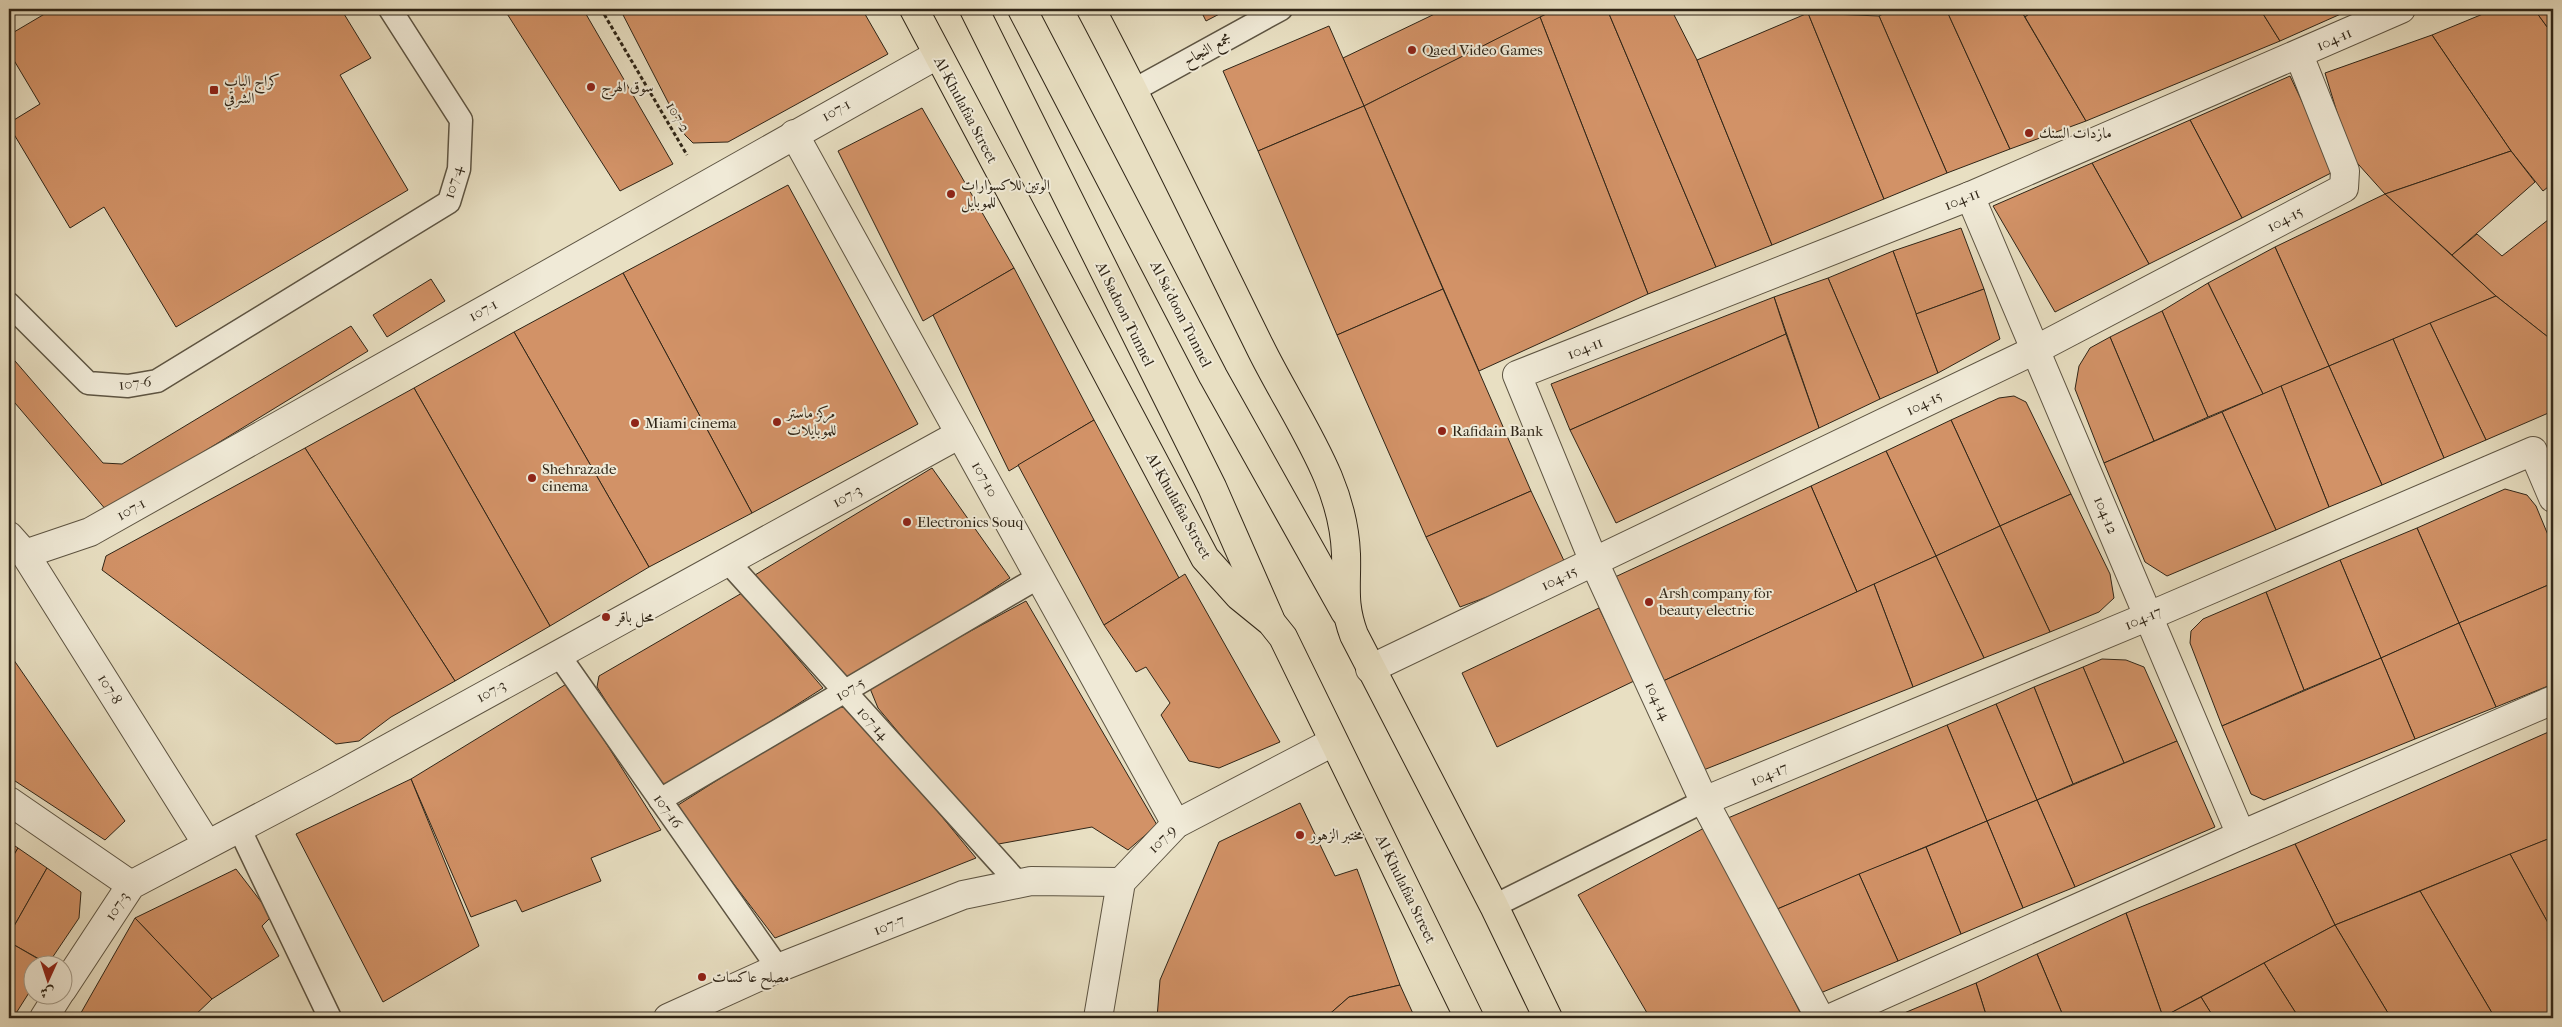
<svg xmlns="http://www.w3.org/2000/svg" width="2562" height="1027" font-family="'IM FELL French Canon',Amiri,serif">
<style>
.building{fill:#d29267;stroke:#2f2517}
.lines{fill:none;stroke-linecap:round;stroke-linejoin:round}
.lane-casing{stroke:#5d5442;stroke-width:25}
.street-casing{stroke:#5d5442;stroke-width:30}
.primary-casing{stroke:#2f2517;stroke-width:30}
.path{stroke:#2f2517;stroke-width:3;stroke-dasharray:4 2.5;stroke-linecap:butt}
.lane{stroke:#f0ead7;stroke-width:22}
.street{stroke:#f0ead7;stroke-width:28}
.primary{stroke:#e8dfc2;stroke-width:28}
.poi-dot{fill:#8f2418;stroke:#f0ead7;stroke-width:2}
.labels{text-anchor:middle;stroke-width:4;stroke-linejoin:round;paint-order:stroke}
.street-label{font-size:15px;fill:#2f2517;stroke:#f0ead7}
.poi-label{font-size:15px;fill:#2f2517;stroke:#f0ead7;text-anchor:start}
</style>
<rect width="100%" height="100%" fill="#e8dfc2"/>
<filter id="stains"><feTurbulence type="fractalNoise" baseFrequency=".004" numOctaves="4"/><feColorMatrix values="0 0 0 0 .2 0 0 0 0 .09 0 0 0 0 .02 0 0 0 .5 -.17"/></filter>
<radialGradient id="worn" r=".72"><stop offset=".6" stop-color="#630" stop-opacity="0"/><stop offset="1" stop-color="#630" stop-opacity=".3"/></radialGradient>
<g class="building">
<polygon points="53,9 341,9 371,58 340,75 408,190 176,327 104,207 70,228 9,126 9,123 40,104 9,52 9,35"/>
<polygon points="504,9 583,9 673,164 620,191"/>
<polygon points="620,9 862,9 888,54 728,142 693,143 685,135"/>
<polygon points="1200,9 1229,9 1206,21"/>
<polygon points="1445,9 1557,9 1364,106 1343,58"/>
<polygon points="1557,9 1607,9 1716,267 1648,294 1540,17"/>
<polygon points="1607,9 1671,9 1697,60 1772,245 1716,267"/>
<polygon points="1893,9 1946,9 2010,149 1947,173 1879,16"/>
<polygon points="1946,9 2020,9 2086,121 2010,149"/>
<polygon points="2020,9 2036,9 2025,17"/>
<polygon points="2036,9 2260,9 2280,41 2086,121 2025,17"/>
<polygon points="2260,9 2352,9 2280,41"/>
<polygon points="2495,9 2534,9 2553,35 2553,183 2543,191 2511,151 2432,35"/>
<polygon points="2534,9 2553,9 2553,35"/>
<polygon points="1808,13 1884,199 1772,245 1697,60"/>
<polygon points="1808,13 1879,16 1947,173 1884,199"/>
<polygon points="1540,17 1648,294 1479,371 1364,106"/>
<polygon points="1329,26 1364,106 1258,151 1223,71"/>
<polygon points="2432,35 2511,151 2385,194 2350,155 2325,73"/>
<polygon points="2290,76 2335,171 2242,218 2190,120"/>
<polygon points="1364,106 1443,289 1337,335 1258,151"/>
<polygon points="922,108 1014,268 923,321 838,151"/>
<polygon points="2190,120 2242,218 2149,264 2092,163"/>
<polygon points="2511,151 2535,182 2452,255 2385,194"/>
<polygon points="2092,163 2149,264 2055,312 1993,206"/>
<polygon points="788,185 918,424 752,513 623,273"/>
<polygon points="2385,194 2496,296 2329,366 2275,247"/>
<polygon points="2553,216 2553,341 2496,296 2452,255 2477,234 2502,256"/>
<polygon points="1961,228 1984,289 1916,314 1893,251"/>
<polygon points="2275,247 2329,366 2263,394 2208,283"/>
<polygon points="1893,251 1938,373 1880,399 1828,278"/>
<polygon points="1014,268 1094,420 1009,471 933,315"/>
<polygon points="623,273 752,513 649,567 514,332"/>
<polygon points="1828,278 1880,399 1819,428 1774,297"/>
<polygon points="431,279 445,301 387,337 373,315"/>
<polygon points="2208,283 2263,394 2208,417 2162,311"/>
<polygon points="1443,289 1531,491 1426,537 1337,335"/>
<polygon points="1984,289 2000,339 1938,373 1916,314"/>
<polygon points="2496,296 2553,341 2553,411 2486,440 2430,323"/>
<polygon points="1774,297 1786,334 1570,430 1551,384"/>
<polygon points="2162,311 2208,417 2154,441 2110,337"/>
<polygon points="2430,323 2486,440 2444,458 2393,339"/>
<polygon points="351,326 368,351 107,511 9,396 9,354 103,463 122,464"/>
<polygon points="514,332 649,567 550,626 414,388"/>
<polygon points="1786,334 1819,428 1616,523 1570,430"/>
<polygon points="2110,337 2154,441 2104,463 2075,389 2079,366 2090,348"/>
<polygon points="2393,339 2444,458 2382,485 2329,366"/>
<polygon points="2329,366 2382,485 2329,507 2281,386"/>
<polygon points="2281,386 2329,507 2276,530 2222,412"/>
<polygon points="414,388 550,626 455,681 305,448"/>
<polygon points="2014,396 2026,402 2071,494 2000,526 1951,420 1999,398"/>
<polygon points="2222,412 2276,530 2167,576 2145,562 2104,463"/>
<polygon points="1094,420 1179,578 1104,625 1018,465"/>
<polygon points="1951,420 2000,526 1936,556 1886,451"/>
<polygon points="305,448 455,681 391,717 359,741 336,744 102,570 106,556"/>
<polygon points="1886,451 1936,556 1857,592 1811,486"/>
<polygon points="932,468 1010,578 851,682 755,575"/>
<polygon points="1811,486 1857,592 1661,682 1615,577"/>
<polygon points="2505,489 2527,495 2536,506 2553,547 2553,583 2459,623 2417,528"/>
<polygon points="1531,491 1567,567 1460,607 1426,537"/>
<polygon points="2071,494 2110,574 2114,598 2099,612 2050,632 2000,526"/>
<polygon points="2000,526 2050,632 1984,658 1936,556"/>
<polygon points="2417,528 2459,623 2381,658 2340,560"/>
<polygon points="1936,556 1984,658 1913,687 1874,584"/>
<polygon points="2340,560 2381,658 2304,690 2266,592"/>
<polygon points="1185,574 1280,742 1219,768 1189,761 1161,715 1170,703 1146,667 1136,672 1104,625"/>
<polygon points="2553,583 2553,684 2496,707 2459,623"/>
<polygon points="1874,584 1913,687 1701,771 1661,682"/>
<polygon points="2266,592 2304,690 2222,726 2190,643 2191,631 2203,619"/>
<polygon points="742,593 823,688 673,784 658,783 597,687 599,676"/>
<polygon points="1026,601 1157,825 1128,850 1092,827 993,845 878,708 869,686"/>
<polygon points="1599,608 1634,681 1497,747 1462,673"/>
<polygon points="2459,623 2496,707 2415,739 2381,658"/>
<polygon points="9,653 125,821 105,840 9,777"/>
<polygon points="2381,658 2415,739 2264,800 2251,794 2222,726"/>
<polygon points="2102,659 2126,660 2144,667 2177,741 2124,763 2083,667"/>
<polygon points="2083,667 2124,763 2073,784 2034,687"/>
<polygon points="568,683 661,830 591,858 601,881 522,912 516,900 471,917 411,779"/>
<polygon points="2034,687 2073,784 2037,800 1996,704"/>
<polygon points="1996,704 2037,800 1987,821 1947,725"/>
<polygon points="834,706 853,709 976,858 775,938 675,807"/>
<polygon points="1947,725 1987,821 1775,910 1728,818"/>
<polygon points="2553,730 2553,837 2335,925 2295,844"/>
<polygon points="2177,741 2215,827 2075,887 2037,800"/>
<polygon points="411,779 479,946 383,1002 296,834"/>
<polygon points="2037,800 2075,887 2023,908 1987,821"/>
<polygon points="1300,803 1335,876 1357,869 1400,985 1349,997 1325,1018 1157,1018 1160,980 1219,842"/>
<polygon points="1987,821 2023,908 1961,934 1926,847"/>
<polygon points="1706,827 1803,1018 1650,1018 1578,895"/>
<polygon points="2553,837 2553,932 2510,854"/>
<polygon points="9,842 18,848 9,863"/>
<polygon points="2295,844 2335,925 2163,1017 2126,913"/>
<polygon points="1926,847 1961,934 1898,961 1859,874"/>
<polygon points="18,848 47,868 9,935 9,863"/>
<polygon points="2510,854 2553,932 2553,1018 2495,1018 2420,891"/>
<polygon points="47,868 81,892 79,918 48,964 9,942 9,935"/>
<polygon points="236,869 272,916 262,926 279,956 212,999 135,918"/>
<polygon points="1859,874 1898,961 1818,994 1775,910"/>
<polygon points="2420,891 2495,1018 2391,1018 2335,925"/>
<polygon points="2126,913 2163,1017 2064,1018 2037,954"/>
<polygon points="135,918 212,999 192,1018 78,1018"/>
<polygon points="2335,925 2391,1018 2299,1018 2264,963"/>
<polygon points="9,942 47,964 32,964 32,988 13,1018 9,1018"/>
<polygon points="2037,954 2064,1018 1987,1018 1976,983"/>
<polygon points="2264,963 2299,1018 2214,1018 2201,997"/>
<polygon points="1976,983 1987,1018 1898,1018 1897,1016"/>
<polygon points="1400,985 1415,1018 1325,1018 1349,997"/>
<polygon points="2201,997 2214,1018 2164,1018 2163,1017"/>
</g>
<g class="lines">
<g class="lane-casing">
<g id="lane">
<polyline points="1134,90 1281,9"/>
<polyline points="9,304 88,383 128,386 157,381 449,202 459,169 461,120 390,9"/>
<polyline points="728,562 1018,883"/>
<polyline points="558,654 778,968"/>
<polyline points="660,800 1039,577"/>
<polyline points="239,828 330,1018"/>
<polyline points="1494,906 1704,801"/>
</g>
</g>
<g class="street-casing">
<g id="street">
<polyline points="794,134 1176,824"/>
<polyline points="1970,196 2241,835"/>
<polyline points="9,536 25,554 207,844"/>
<polyline points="25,554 90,532 937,55"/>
<polyline points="1370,669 2035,350 2344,188 2345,171 2299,55"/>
<polyline points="9,801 131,885"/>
<polyline points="1704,801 2149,616 2533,451 2553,498"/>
<polyline points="62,990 131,885 325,783 960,434"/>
<polyline points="44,1018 59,994"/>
<polyline points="668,1018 778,968 963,895 1031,881 1121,882"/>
<polyline points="1098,1018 1121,882 1176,824 1333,742"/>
<polyline points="1820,1018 1704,801 1594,562 1517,375 1970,196 2401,9"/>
<polyline points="1831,1018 2241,835 2553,700"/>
</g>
</g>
<g class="primary-casing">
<g id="primary">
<polyline points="914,9 1205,558 1239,596 1271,622 1283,637 1469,1018"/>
<polyline points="974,9 1212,487 1270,619"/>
<polyline points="1022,9 1213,376 1345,612"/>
<path d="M1091 9C1150 120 1204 234 1260 347 1281 390 1309 432 1328 477 1338 501 1345 528 1346 554 1347 586 1342 603 1354 635L1494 906 1548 1018"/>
</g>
</g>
<polyline class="path" points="601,9 687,155"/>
<use href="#lane" class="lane"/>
<use href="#street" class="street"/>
<use href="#primary" class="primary"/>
</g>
<g class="poi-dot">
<circle cx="1412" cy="50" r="5"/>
<circle cx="591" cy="87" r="5"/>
<rect x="209" y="85" width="10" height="10" rx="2.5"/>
<circle cx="2029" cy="133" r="5"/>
<circle cx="951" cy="194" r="5"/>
<circle cx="777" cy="422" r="5"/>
<circle cx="635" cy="423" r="5"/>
<circle cx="1442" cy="431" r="5"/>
<circle cx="532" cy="478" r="5"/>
<circle cx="907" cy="522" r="5"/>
<circle cx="1649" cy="602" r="5"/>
<circle cx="606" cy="617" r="5"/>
<circle cx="1300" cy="835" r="5"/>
<circle cx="702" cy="977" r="5"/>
</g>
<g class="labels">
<g class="street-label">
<text transform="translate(2334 39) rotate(-24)" y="5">104-11</text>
<text transform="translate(1207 49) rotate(-29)" y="5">مجمع النجاح</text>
<text transform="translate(836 110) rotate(-29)" y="5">107-1</text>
<text transform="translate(966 110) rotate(62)" y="5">Al-Khulafaa Street</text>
<text transform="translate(678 117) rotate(60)" y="5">107-2</text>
<text transform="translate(453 182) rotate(-73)" y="5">107-4</text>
<text transform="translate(1962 199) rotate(-22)" y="5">104-11</text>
<text transform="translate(2285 219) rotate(-28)" y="5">104-15</text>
<text transform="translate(483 310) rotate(-29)" y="5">107-1</text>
<text transform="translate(1125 314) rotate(64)" y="5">Al Sadoon Tunnel</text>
<text transform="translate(1181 314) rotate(63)" y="5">Al Sa'doon Tunnel</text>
<text transform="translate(1585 348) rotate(-22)" y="5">104-11</text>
<text transform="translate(135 383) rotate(-6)" y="5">107-6</text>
<text transform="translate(1924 403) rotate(-26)" y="5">104-15</text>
<text transform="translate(985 479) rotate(61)" y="5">107-10</text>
<text transform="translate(847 496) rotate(-29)" y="5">107-3</text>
<text transform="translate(1179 506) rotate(61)" y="5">Al-Khulafaa Street</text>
<text transform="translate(131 509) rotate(-29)" y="5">107-1</text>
<text transform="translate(2106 515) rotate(67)" y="5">104-12</text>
<text transform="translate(1559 578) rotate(-26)" y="5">104-15</text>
<text transform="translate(2143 618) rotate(-23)" y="5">104-17</text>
<text transform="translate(110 689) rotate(58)" y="5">107-8</text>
<text transform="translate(850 689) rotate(-31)" y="5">107-5</text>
<text transform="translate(491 691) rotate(-29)" y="5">107-3</text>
<text transform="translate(1658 701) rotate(65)" y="5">104-14</text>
<text transform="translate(873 723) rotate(48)" y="5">107-14</text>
<text transform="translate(1769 774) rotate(-23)" y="5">104-17</text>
<text transform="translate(668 811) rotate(55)" y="5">107-16</text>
<text transform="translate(1162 839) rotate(-45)" y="5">107-9</text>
<text transform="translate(1406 889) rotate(64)" y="5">Al-Khulafaa Street</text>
<text transform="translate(117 906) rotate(-57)" y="5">107-3</text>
<text transform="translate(889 925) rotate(-22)" y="5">107-7</text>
</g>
<g class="poi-label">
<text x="1422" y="55">Qaed Video Games</text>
<text x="224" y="86">كراج الباب<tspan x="224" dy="17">الشرقي</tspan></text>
<text x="601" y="92">سوق الهرج</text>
<text x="2039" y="138">مازدات السنك</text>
<text x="961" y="190">الوتين للاكسوارات<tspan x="961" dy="17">للموبايل</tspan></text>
<text x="787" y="418">مركز ماستر<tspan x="787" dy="17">للموبايلات</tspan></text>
<text x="645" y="428">Miami cinema</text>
<text x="1452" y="436">Rafidain Bank</text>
<text x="542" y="474">Shehrazade<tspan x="542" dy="17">cinema</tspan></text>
<text x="917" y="527">Electronics Souq</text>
<text x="1659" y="598">Arsh company for<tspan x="1659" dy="17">beauty electric</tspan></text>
<text x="616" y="622">محل باقر</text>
<text x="1310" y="840">مختبر الزهور</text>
<text x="712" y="982">مصلح عاكسات</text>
</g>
</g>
<rect width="2562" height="1027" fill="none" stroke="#e8dfc2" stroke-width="30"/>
<rect x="10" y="10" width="2542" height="1007" fill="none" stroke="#2f2517" stroke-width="2.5"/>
<rect x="15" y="15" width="2532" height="997" fill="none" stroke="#2f2517"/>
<g transform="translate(48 980) rotate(183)"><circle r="24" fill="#f0ead7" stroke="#a39b8a"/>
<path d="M0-4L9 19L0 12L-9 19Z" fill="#8f2418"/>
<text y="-8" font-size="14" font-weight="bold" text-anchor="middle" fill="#2f2517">ش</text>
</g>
<rect width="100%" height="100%" filter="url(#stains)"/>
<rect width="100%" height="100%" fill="url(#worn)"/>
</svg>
